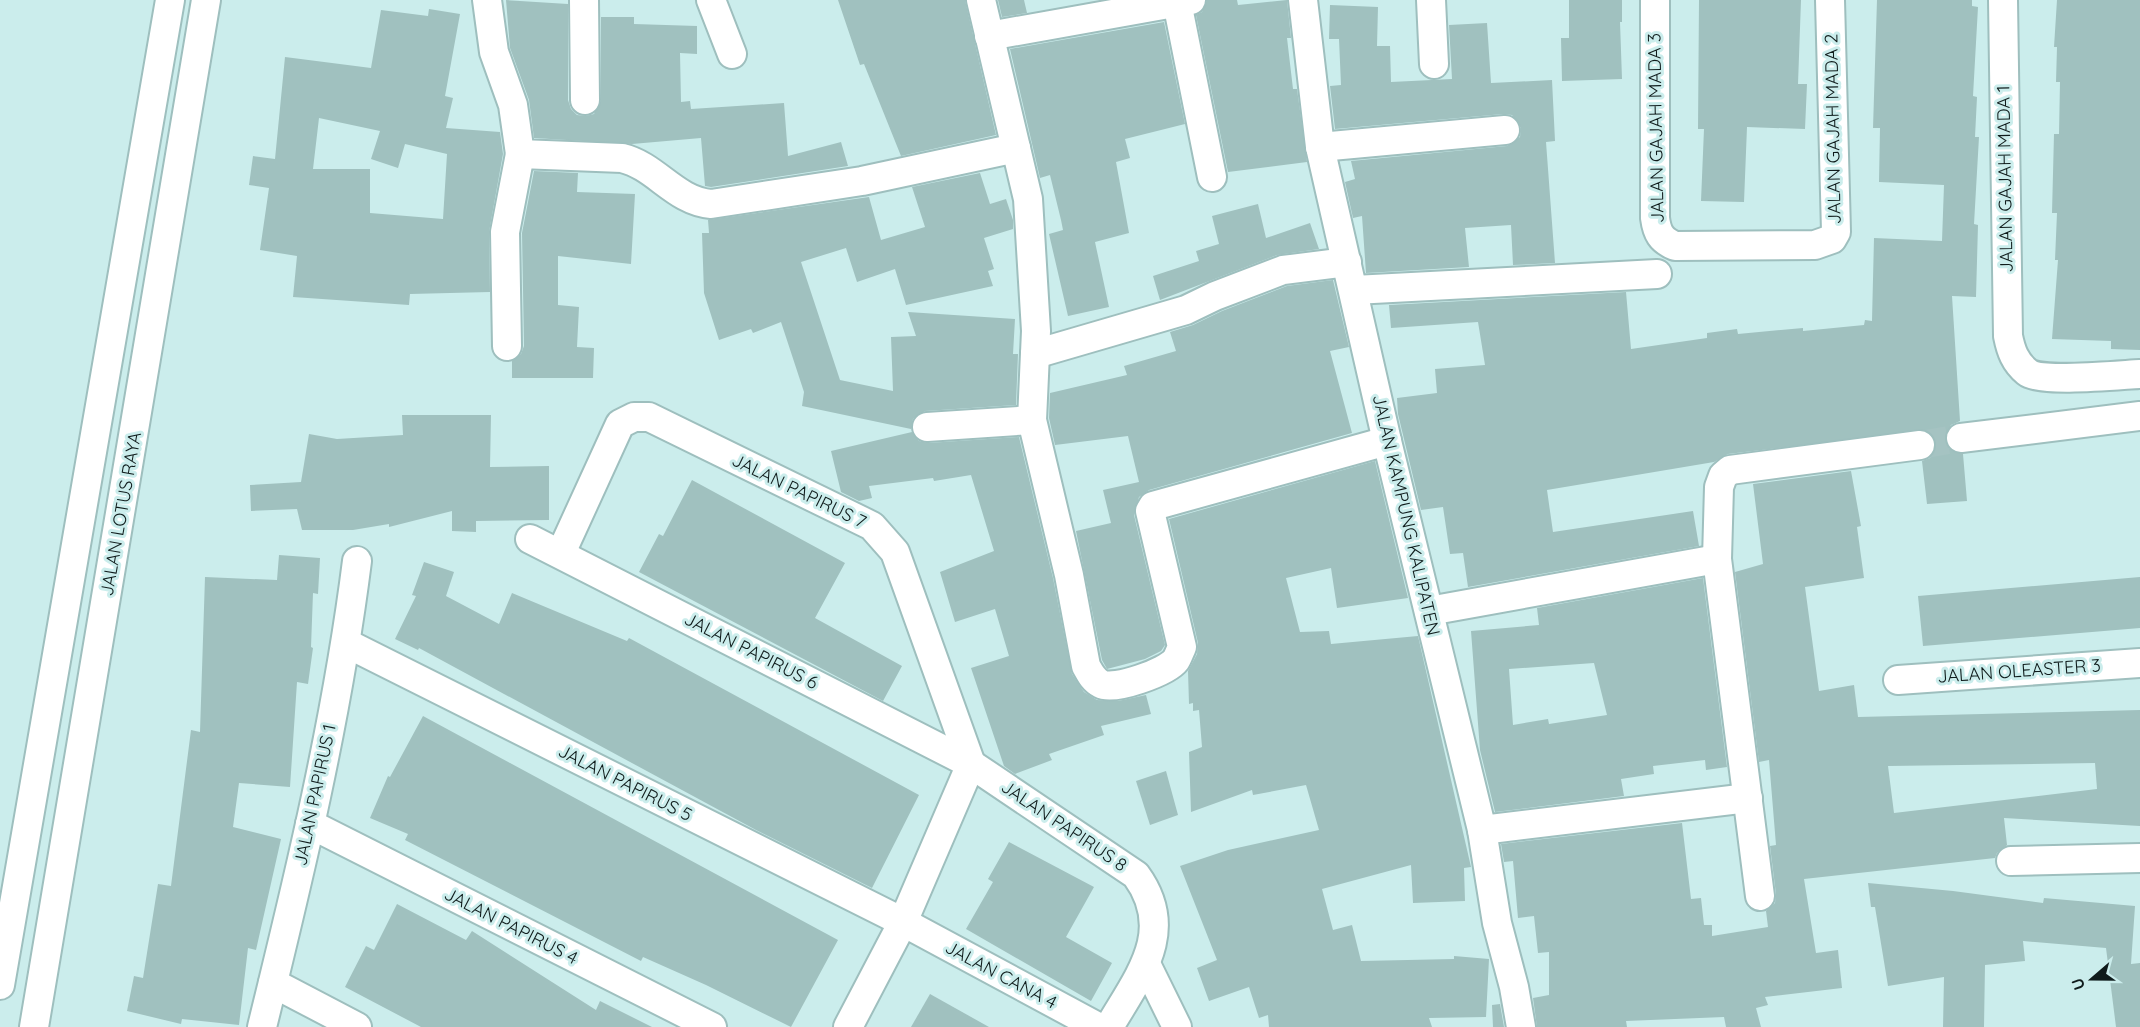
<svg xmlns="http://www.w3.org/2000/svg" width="2140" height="1027" font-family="Quicksand,sans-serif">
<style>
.building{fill:#a0c1bf;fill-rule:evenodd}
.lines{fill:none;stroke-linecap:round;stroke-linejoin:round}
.minor-tunnel{stroke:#a5c3c2;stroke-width:28;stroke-dasharray:28 14;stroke-linecap:butt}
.minor-casing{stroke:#9ebfbe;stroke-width:32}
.minor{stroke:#fff;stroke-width:28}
.labels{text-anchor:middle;stroke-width:6;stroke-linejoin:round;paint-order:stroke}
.street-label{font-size:18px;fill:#0f1b1b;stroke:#cbedec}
</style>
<rect width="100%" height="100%" fill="#cbedec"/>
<g class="building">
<polygon points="506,0 568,4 568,100 571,109 577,115 586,116 594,114 601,100 601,17 634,17 634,24 697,26 697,54 680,53 681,102 690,101 691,109 784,103 788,156 841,142 848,166 711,187 705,186 701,138 632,144 534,138 529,100 510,48"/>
<polygon points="838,0 965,0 996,135 901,156 864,64 860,65"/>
<polygon points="998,0 1024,0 1027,13 1002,17"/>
<polygon points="1207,0 1237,0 1238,5 1287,0 1291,38 1287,38 1293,89 1297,89 1307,162 1228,172 1196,15 1202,12"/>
<polygon points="1569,0 1622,0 1622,22 1620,22 1622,79 1562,81 1561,38 1569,38"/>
<polygon points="1699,0 1801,0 1798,84 1807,84 1805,129 1747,127 1744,202 1701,201 1704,129 1698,129"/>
<polygon points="1877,0 1972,0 1972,6 1978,7 1973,96 1977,97 1975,137 1979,137 1974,224 1978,225 1976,297 1952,296 1960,421 1951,425 1945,439 1948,448 1963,454 1967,501 1927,504 1922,461 1930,458 1936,443 1933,435 1926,430 1728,454 1714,462 1547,490 1553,532 1693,511 1699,546 1468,587 1463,553 1450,554 1443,507 1421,510 1398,414 1397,398 1437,393 1435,369 1485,365 1478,322 1391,328 1389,305 1626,292 1631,349 1707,338 1707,333 1737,329 1738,334 1803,328 1803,331 1864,325 1865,320 1872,321 1874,238 1942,241 1944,185 1879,182 1880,128 1873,128"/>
<polygon points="2057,0 2140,0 2140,350 2111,349 2111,341 2052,339 2058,260 2055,260 2057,213 2052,213 2054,134 2059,134 2060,82 2056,82 2057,47 2054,47"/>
<polygon points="1330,5 1378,7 1377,46 1390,46 1391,82 1452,79 1449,25 1487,23 1491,83 1552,80 1555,141 1546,142 1555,263 1513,265 1511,225 1465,228 1469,267 1366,273 1362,216 1353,218 1345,182 1355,179 1351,161 1507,146 1520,137 1521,128 1512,115 1503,114 1335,129 1330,86 1341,85 1339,39 1329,39"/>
<path d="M429 9 460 14 445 96 453 98 446 128 500 132 503 154 489 232 490 292 410 294 409 305 293 297 297 256 260 250 269 188 249 185 253 156 275 159 285 57 371 68 381 10 428 16ZM319 118 380 131 371 159 398 168 405 144 447 154 443 219 370 213V169H313Z"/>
<polygon points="1164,22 1185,124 1125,139 1130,158 1116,162 1129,233 1095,242 1109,307 1068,316 1049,234 1063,230 1061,220 1050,175 1040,178 1010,49"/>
<polygon points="534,171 578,173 577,192 635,194 631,264 558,256 558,305 579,307 577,347 594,348 593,378 512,378 512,361 521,354 524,346 522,233"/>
<polygon points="980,173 990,204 1006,199 1013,220 1013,229 984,238 994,269 988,271 993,286 906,305 895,269 857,282 846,248 801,262 840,380 893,391 891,337 916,336 908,312 1015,319 1013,354 1018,354 1016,405 925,411 913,419 911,429 802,406 804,392 781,322 753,333 751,329 719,340 704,293 702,233 709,233 708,220 869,197 881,240 925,227 912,187"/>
<polygon points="1258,204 1266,238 1310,223 1319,249 1277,255 1160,300 1153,276 1199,261 1196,251 1219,244 1212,216"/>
<polygon points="1333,280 1349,347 1330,351 1352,433 1149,490 1139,497 1134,515 1165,645 1161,651 1145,659 1107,669 1102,660 1076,531 1111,523 1103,490 1139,482 1128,436 1055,445 1049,418 1050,393 1127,375 1124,366 1176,351 1170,332 1193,325 1222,311 1287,286"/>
<polygon points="402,415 491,415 490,467 549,466 549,520 476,521 476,532 452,531 452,511 389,527 389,524 353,530 302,530 297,509 251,511 250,485 301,482 309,434 337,439 403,435"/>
<polygon points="912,432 919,441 928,443 1019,437 1053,578 1072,674 1084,692 1097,700 1118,701 1146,695 1151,714 1101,726 1104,735 1049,754 1052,760 1015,774 1004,766 971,668 1009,656 995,609 955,622 940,572 994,551 971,475 934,481 933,478 869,486 872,498 859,501 841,492 831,451"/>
<polygon points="1375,461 1408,598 1337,608 1331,568 1286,578 1300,632 1329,631 1331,644 1418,636 1471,867 1464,868 1465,901 1413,903 1411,865 1322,889 1333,930 1352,925 1361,961 1454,959 1454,956 1489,959 1486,1017 1429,1018 1432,1027 1269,1027 1268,1015 1259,1018 1249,987 1209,1001 1197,968 1217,960 1180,866 1228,850 1319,830 1306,785 1253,795 1252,790 1191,812 1189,752 1202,747 1199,710 1193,711 1193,703 1189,704 1188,671 1197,654 1198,643 1169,519"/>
<path d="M1851 471 1861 526 1857 527 1864 578 1805 587 1819 691 1854 685 1858 717 2140 710V826L2004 818 2007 845 1997 853 1995 858 1804 879 1816 953 1838 950 1842 988 1765 997 1768 1005 1756 1008 1761 1027H1726L1724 1017 1626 1021 1627 1027H1537L1533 998 1549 995V952L1538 953 1534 916 1518 918 1513 861 1504 862 1501 844 1682 823 1691 899 1701 898 1704 925H1712V936L1768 927 1766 911 1775 903 1776 894 1770 846 1776 845 1769 760 1759 762 1735 572 1763 564 1753 484ZM2095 763 2097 789 1894 813 1888 766Z"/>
<polygon points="692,480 845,563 815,618 902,666 883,701 639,572 659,534 663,536"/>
<polygon points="279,555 320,558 318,594 313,593 311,647 313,648 308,684 297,682 290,787 239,783 233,827 281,839 256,950 248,948 239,1025 182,1019 181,1024 127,1011 134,976 143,978 158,884 171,886 191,730 200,732 205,577 277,580"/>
<polygon points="424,562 454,572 446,596 499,624 512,593 627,641 629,638 919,795 872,888 756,830 419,648 418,650 395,639 416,596 412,595"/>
<polygon points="2140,577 2140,628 1923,646 1918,596"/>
<path d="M1703 578 1727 767 1706 770 1705 760 1653 766 1654 774 1621 779 1624 796 1495 812 1480 750 1471 631 1539 625 1537 608ZM1594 663 1607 715 1549 724 1548 719 1513 725 1509 669Z"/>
<polygon points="423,716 838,940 791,1027 706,985 643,957 641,961 405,840 408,834 370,818 388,776 390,777"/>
<polygon points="1166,771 1178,815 1150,825 1136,781"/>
<polygon points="1009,842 1094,887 1066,937 1112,963 1091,1001 966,929 993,882 988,879"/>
<polygon points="1868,883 1953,891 2043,903 2044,898 2135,906 2131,964 2140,963 2140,1027 2116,1027 2106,948 2023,941 2025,961 1985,965 1984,1027 1943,1027 1944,977 1888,986 1875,907 1871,907"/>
<polygon points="397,904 466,940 472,931 596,1010 600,1001 652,1027 421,1027 345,987 366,946 374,950"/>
<polygon points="930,994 989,1027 911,1027"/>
<polygon points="1500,1004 1504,1027 1493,1027 1492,1005"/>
</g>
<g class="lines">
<polyline class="minor-tunnel" points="1920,445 1961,438"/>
<g class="minor-casing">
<g id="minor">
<path d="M487 0 494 52 513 105 520 154 622 158C656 166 675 201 711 204L862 181 1016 148"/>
<polyline points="584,0 585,100"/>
<polyline points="711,0 732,54"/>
<path d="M981 0 1028 199 1036 331 1032 420 1069 575 1086 666C1090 673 1093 680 1101 684 1114 691 1167 672 1176 660 1178 657 1180 651 1182 647L1150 511 1153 506 1387 441"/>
<polyline points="1303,0 1320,147 1387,441 1482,830 1497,923 1514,987 1521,1027"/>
<polyline points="1431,0 1434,64"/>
<path d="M1655 0V218C1657 233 1661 240 1675 246L1815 245 1832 239 1836 232 1830 0"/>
<path d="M2003 0 2008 336C2011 351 2015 362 2027 372 2040 383 2120 375 2140 374"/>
<polyline points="1177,2 1212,177"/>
<polyline points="989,36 1191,0"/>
<polyline points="1320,147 1505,130"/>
<polyline points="1354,290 1657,274"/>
<polyline points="507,346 505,232 520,154"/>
<polyline points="1035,354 1186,310 1215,296 1283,270 1347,262"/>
<polyline points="927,427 1032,420"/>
<polyline points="1961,438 2140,416"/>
<path d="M530 539 971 764 1136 875C1177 931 1139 976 1109 1027"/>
<polyline points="561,553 620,424 634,417 649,417 872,526 895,552 971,764"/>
<polyline points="1429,611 1717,559"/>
<polyline points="346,643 903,922 1098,1027"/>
<polyline points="1898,680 2140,663"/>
<polyline points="310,824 712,1027"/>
<polyline points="1482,830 1748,798"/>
<polyline points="2011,861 2140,858"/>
<polyline points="1760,896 1717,559 1719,487 1723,476 1730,470 1920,445"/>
<polyline points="1146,964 1177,1027"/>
<polyline points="273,983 357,1027"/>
<polyline points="0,985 170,0"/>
<polyline points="34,1027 206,0"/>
<path d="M262 1027C300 873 337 719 357 561"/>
<polyline points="848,1027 903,922 971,764"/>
</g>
</g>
<use href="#minor" class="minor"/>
</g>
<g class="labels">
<g class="street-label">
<text transform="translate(1656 128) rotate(-91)" y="6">JALAN GAJAH MADA 3</text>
<text transform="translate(1833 129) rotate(-91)" y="6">JALAN GAJAH MADA 2</text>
<text transform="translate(2005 179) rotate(-91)" y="6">JALAN GAJAH MADA 1</text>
<text transform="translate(799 491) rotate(26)" y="6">JALAN PAPIRUS 7</text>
<text transform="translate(121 514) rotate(-80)" y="6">JALAN LOTUS RAYA</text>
<text transform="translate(1406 515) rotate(77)" y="6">JALAN KAMPUNG KALIPATEN</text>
<text transform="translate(751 651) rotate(27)" y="6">JALAN PAPIRUS 6</text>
<text transform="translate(2019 671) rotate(-4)" y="6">JALAN OLEASTER 3</text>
<text transform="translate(625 783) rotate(27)" y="6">JALAN PAPIRUS 5</text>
<text transform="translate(315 795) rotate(-78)" y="6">JALAN PAPIRUS 1</text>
<text transform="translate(1064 826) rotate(34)" y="6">JALAN PAPIRUS 8</text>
<text transform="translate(511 926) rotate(27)" y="6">JALAN PAPIRUS 4</text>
<text transform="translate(1001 975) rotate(28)" y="6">JALAN CANA 4</text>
</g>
</g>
<g transform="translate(2092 979) rotate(250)" stroke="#cbedec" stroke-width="4.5" paint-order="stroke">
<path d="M0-4.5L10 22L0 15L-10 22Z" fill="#0f1b1b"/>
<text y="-9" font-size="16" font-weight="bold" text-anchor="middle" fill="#0f1b1b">U</text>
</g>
</svg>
